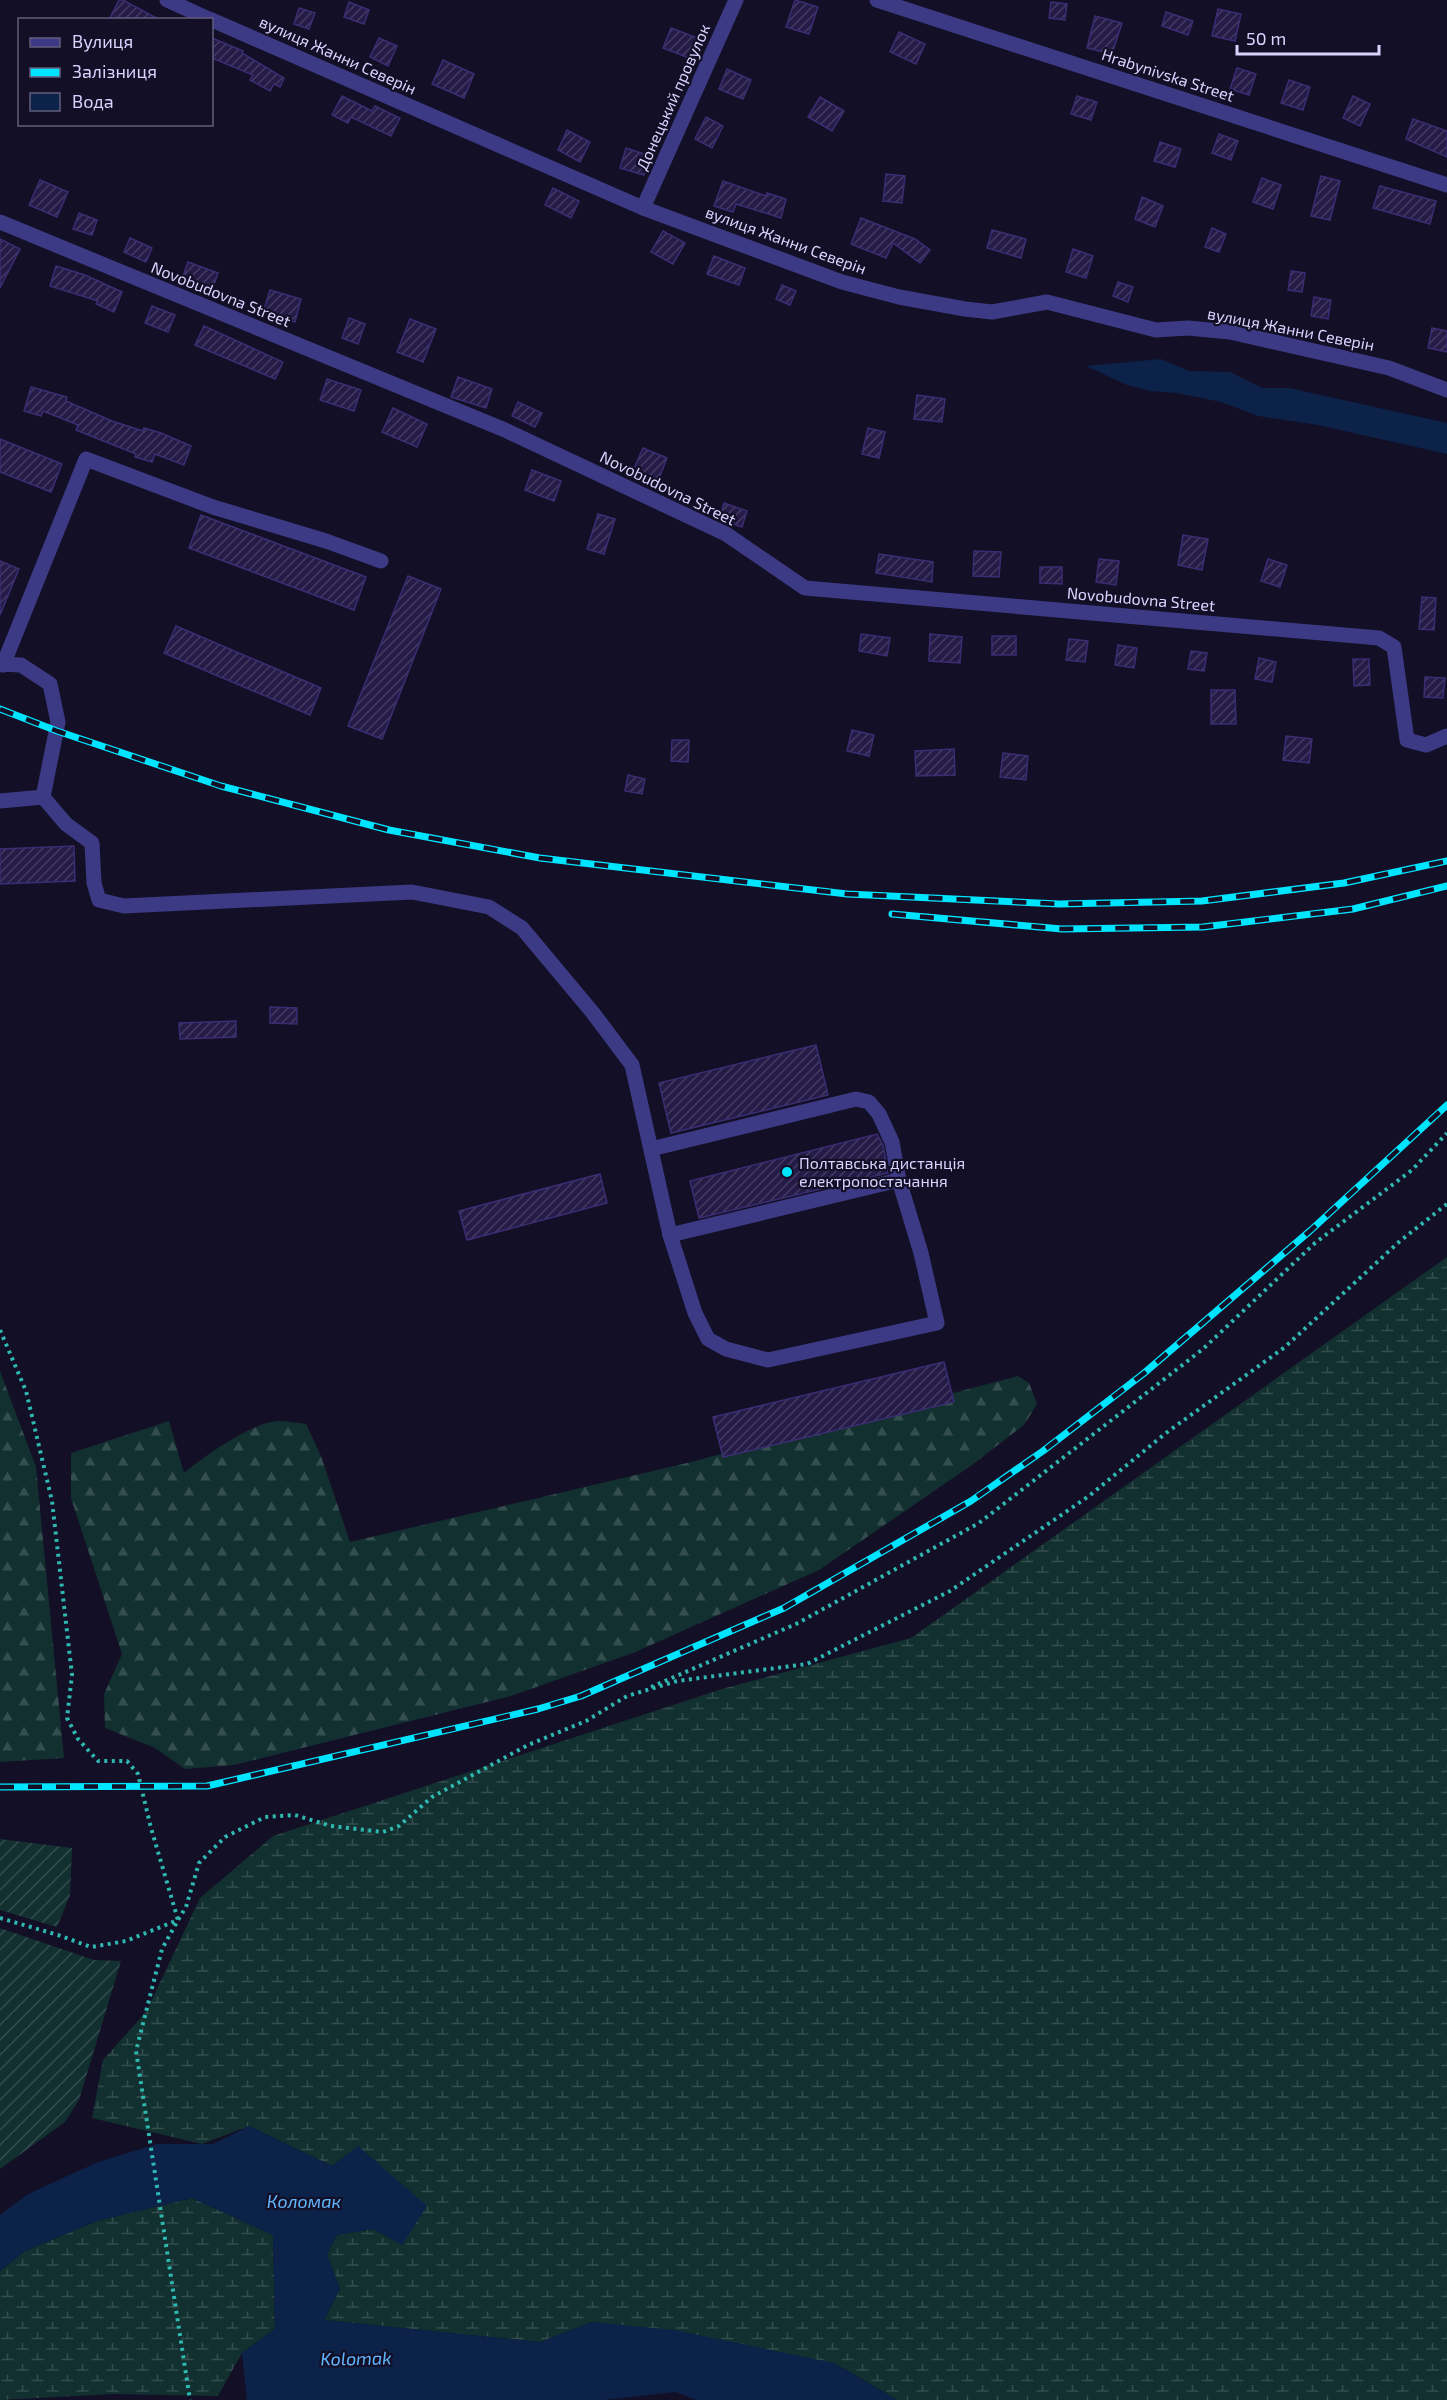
<svg xmlns="http://www.w3.org/2000/svg" width="1447" height="2400" font-family="'Exo 2',sans-serif">
<style>
.forest{fill:url(#forest-firs)}
.wetland{fill:url(#wetland-marsh)}
.garden{fill:url(#garden-furrows)}
.water{fill:#0c2248}
.building{fill:url(#building-hatch);stroke:#3b2d73;stroke-width:1.5}
.lines{fill:none;stroke-linecap:round;stroke-linejoin:round}
.path{stroke:#2fb8b0;stroke-width:4;stroke-dasharray:3 4.5;stroke-linecap:butt}
.minor{stroke:#3d3a85;stroke-width:15}
.rail-casing{stroke:#00e5ff;stroke-width:7}
.rail{stroke:#130f26;stroke-width:4.5;stroke-dasharray:14;stroke-linecap:butt}
.poi-dot{fill:#00e5ff;stroke:#130f26;stroke-width:2}
.labels{text-anchor:middle;stroke-width:4.5;stroke-linejoin:round;paint-order:stroke}
.street-label{font-size:16px;fill:#d9d4ff;stroke:#130f26}
.poi-label{font-size:16px;fill:#d9d4ff;stroke:#130f26;text-anchor:start}
.water-label{font-size:18px;font-style:italic;fill:#62b6ff;stroke:#130f26}
</style>
<defs>
<pattern id="forest-firs" width="22" height="20" patternUnits="userSpaceOnUse" patternTransform="scale(1.5)"><rect width="22" height="20" fill="#12302f"/><path d="M5 1l3.5 6h-7zM16 11l3.5 6h-7z" fill="#344d4e"/></pattern>
<pattern id="wetland-marsh" width="20" height="14" patternUnits="userSpaceOnUse" patternTransform="scale(1.5)"><rect width="20" height="14" fill="#12302f"/><path d="M1 5h8M5 5V1M11 12h8M15 12V8" fill="none" stroke="#344d4e"/></pattern>
<pattern id="garden-furrows" width="10" height="10" patternUnits="userSpaceOnUse" patternTransform="scale(1.5)"><rect width="10" height="10" fill="#12302f"/><path d="M-1 1l2-2M0 10L10 0M9 11l2-2" fill="none" stroke="#344d4e"/></pattern>
<pattern id="building-hatch" width="6" height="6" patternUnits="userSpaceOnUse" patternTransform="scale(1.5)"><rect width="6" height="6" fill="#241b47"/><path d="M-1 1l2-2M0 6l6-6M5 7l2-2" fill="none" stroke="#433b63"/></pattern>
</defs>
<rect width="100%" height="100%" fill="#130f26"/>
<g class="forest">
<polygon points="0,1371 36,1467 64,1758 0,1762"/>
<path d="M1018 1376 1029 1383 1037 1404 1024 1425 972 1465 819 1570 633 1653 511 1696 234 1765 185 1769 155 1748 105 1728 104 1694 122 1654 71 1498V1453L169 1421 184 1473C203 1457 253 1422 278 1421 287 1421 297 1423 306 1424L321 1456 350 1542 687 1463Z"/>
</g>
<g class="wetland">
<polygon points="1447,1257 1447,2400 897,2400 843,2368 592,2322 540,2342 324,2320 340,2289 327,2254 337,2235 373,2229 359,2146 332,2166 249,2126 202,2144 92,2118 103,2060 146,2012 200,1898 273,1836 722,1689 911,1638"/>
<polygon points="192,2198 273,2235 275,2329 242,2353 218,2396 114,2394 0,2400 0,2271 25,2251 97,2221"/>
</g>
<g class="garden">
<polygon points="0,1839 72,1848 70,1895 57,1927 0,1910"/>
<polygon points="0,1928 94,1960 121,1961 79,2100 65,2122 0,2169"/>
</g>
<g class="water">
<polygon points="1161,359 1189,371 1230,372 1262,388 1289,388 1447,423 1447,454 1318,425 1258,416 1221,402 1176,393 1150,391 1127,385 1086,366"/>
<polygon points="249,2126 332,2166 358,2146 427,2206 402,2245 373,2229 337,2235 327,2254 340,2289 324,2320 540,2342 592,2322 674,2330 834,2363 897,2400 696,2400 676,2392 604,2400 247,2400 242,2353 275,2329 273,2235 192,2198 97,2221 25,2251 0,2271 0,2215 28,2194 98,2162 157,2144 213,2144"/>
</g>
<g class="building">
<polygon points="119,0 123,0 160,20 109,20"/>
<polygon points="795,0 818,7 809,34 786,27"/>
<polygon points="349,2 369,10 364,24 344,17"/>
<polygon points="1051,2 1067,4 1065,20 1049,18"/>
<polygon points="299,8 315,13 309,29 294,24"/>
<polygon points="1218,9 1241,14 1235,41 1212,36"/>
<polygon points="1166,12 1193,21 1188,35 1162,26"/>
<polygon points="1095,16 1122,23 1112,54 1087,48"/>
<polygon points="671,28 700,39 692,59 663,48"/>
<polygon points="899,32 925,44 916,64 890,52"/>
<polygon points="212,38 243,51 242,53 284,78 280,87 274,84 270,91 250,80 253,75 212,58"/>
<polygon points="379,38 397,46 388,66 370,57"/>
<polygon points="443,60 474,74 464,98 432,84"/>
<polygon points="1237,68 1256,74 1249,95 1230,89"/>
<polygon points="727,69 751,80 743,99 719,89"/>
<polygon points="1289,80 1310,87 1303,110 1281,103"/>
<polygon points="342,96 372,111 375,106 400,118 391,136 351,117 348,123 332,115"/>
<polygon points="1077,96 1097,102 1091,120 1071,114"/>
<polygon points="1353,96 1370,104 1360,126 1343,118"/>
<polygon points="820,97 844,111 832,131 808,117"/>
<polygon points="706,117 723,126 712,148 695,139"/>
<polygon points="1413,119 1447,131 1447,157 1406,139"/>
<polygon points="567,130 590,142 580,162 558,150"/>
<polygon points="1219,134 1238,141 1231,160 1212,153"/>
<polygon points="1160,142 1181,149 1175,167 1154,161"/>
<polygon points="626,148 650,156 644,175 620,168"/>
<polygon points="886,174 905,176 902,203 883,201"/>
<polygon points="1321,176 1340,181 1330,220 1311,216"/>
<polygon points="1262,178 1281,185 1273,209 1253,202"/>
<polygon points="40,180 68,192 57,217 29,205"/>
<polygon points="723,181 766,196 767,193 786,199 781,218 736,204 733,212 714,206"/>
<polygon points="1380,186 1436,201 1430,224 1373,208"/>
<polygon points="553,188 579,201 571,218 545,205"/>
<polygon points="1142,197 1163,206 1155,227 1135,219"/>
<polygon points="79,213 97,220 92,235 73,229"/>
<polygon points="861,218 915,239 930,250 920,263 893,243 886,258 851,244"/>
<polygon points="1212,228 1226,234 1219,252 1205,247"/>
<polygon points="992,230 1026,239 1021,258 987,248"/>
<polygon points="663,231 685,243 673,264 651,252"/>
<polygon points="130,238 152,248 146,262 124,252"/>
<polygon points="0,239 20,249 0,288"/>
<polygon points="1073,249 1093,256 1086,278 1066,272"/>
<polygon points="714,256 745,268 739,285 707,274"/>
<polygon points="188,262 218,273 212,290 182,279"/>
<polygon points="56,266 85,275 122,292 114,312 96,304 98,301 50,286"/>
<polygon points="1291,271 1305,273 1302,292 1288,290"/>
<polygon points="1118,282 1133,287 1128,302 1113,296"/>
<polygon points="782,285 796,291 790,305 776,299"/>
<polygon points="270,290 301,299 295,322 263,313"/>
<polygon points="1314,297 1331,300 1328,319 1311,316"/>
<polygon points="152,306 175,315 168,332 145,323"/>
<polygon points="349,318 365,324 358,344 342,338"/>
<polygon points="410,319 436,329 423,362 397,352"/>
<polygon points="204,326 283,362 275,379 195,345"/>
<polygon points="1432,328 1447,331 1447,352 1428,348"/>
<polygon points="458,377 492,389 486,408 451,397"/>
<polygon points="327,379 361,390 354,411 320,400"/>
<polygon points="31,387 67,397 66,401 112,421 143,431 144,428 161,433 191,446 184,465 155,454 152,462 135,457 136,454 76,430 78,425 43,411 41,416 24,411"/>
<polygon points="917,395 945,399 942,422 914,419"/>
<polygon points="518,402 542,413 535,427 512,416"/>
<polygon points="393,408 427,424 417,447 382,432"/>
<polygon points="868,428 885,432 879,458 862,454"/>
<polygon points="0,439 62,464 51,492 0,472"/>
<polygon points="643,448 667,458 658,481 633,471"/>
<polygon points="532,470 561,481 554,501 525,490"/>
<polygon points="724,503 747,511 742,527 719,519"/>
<polygon points="598,514 615,519 604,554 587,549"/>
<polygon points="201,515 366,577 354,610 189,548"/>
<polygon points="1183,535 1208,539 1202,570 1178,565"/>
<polygon points="974,551 1001,552 999,577 973,576"/>
<polygon points="879,554 933,562 932,582 876,573"/>
<polygon points="1099,559 1119,561 1116,585 1096,582"/>
<polygon points="1268,559 1287,565 1280,587 1261,581"/>
<polygon points="0,561 19,569 0,615"/>
<polygon points="1040,567 1062,567 1062,584 1040,583"/>
<polygon points="408,576 441,589 382,739 348,726"/>
<polygon points="1422,597 1436,598 1434,630 1419,629"/>
<polygon points="176,626 321,688 310,715 164,653"/>
<polygon points="861,634 890,638 887,656 859,651"/>
<polygon points="930,634 962,637 960,663 929,661"/>
<rect x="992" y="636" width="24" height="19"/>
<polygon points="1069,639 1088,641 1085,662 1066,660"/>
<polygon points="1118,645 1137,648 1134,668 1115,665"/>
<polygon points="1191,651 1207,653 1204,671 1188,669"/>
<polygon points="1259,658 1276,662 1272,682 1255,679"/>
<polygon points="1353,659 1369,659 1370,685 1354,686"/>
<polygon points="1425,677 1445,678 1443,698 1424,697"/>
<polygon points="1211,690 1235,690 1236,724 1211,724"/>
<polygon points="852,730 874,735 869,756 847,751"/>
<polygon points="1286,736 1312,739 1309,763 1283,760"/>
<polygon points="672,740 689,740 688,762 671,761"/>
<polygon points="954,749 955,775 916,776 915,751"/>
<polygon points="1003,753 1028,756 1026,780 1000,777"/>
<polygon points="628,775 645,779 642,794 625,791"/>
<polygon points="74,846 75,881 0,884 0,849"/>
<polygon points="270,1007 297,1008 297,1024 270,1023"/>
<polygon points="236,1021 236,1037 180,1039 179,1023"/>
<polygon points="816,1045 828,1095 671,1133 659,1083"/>
<polygon points="877,1134 883,1145 888,1173 699,1218 690,1181"/>
<polygon points="600,1174 607,1203 467,1240 459,1211"/>
<polygon points="944,1362 954,1402 723,1457 713,1417"/>
</g>
<g class="lines">
<g class="path">
<polyline points="0,1330 26,1391 52,1501 72,1675 67,1718 78,1739 98,1761 127,1761 138,1774 151,1828 178,1920 162,1949 136,2051 190,2400"/>
<polyline points="651,1687 796,1624 979,1523 1203,1349 1315,1243 1412,1170 1447,1133"/>
<polyline points="0,1918 58,1935 91,1947 126,1941 178,1920 186,1907 199,1863 225,1837 265,1817 295,1815 331,1826 383,1832 399,1826 432,1797 528,1745 586,1721 627,1696 677,1681 807,1664 950,1591 1089,1496 1166,1433 1285,1347 1400,1241 1447,1204"/>
</g>
<g class="minor">
<polyline points="167,0 211,20"/>
<polyline points="877,0 1447,185"/>
<polyline points="212,20 643,208 842,282 899,297 965,309 992,312 1047,302 1156,330 1188,328 1230,332 1389,368 1447,390"/>
<polyline points="643,208 736,0"/>
<polyline points="0,222 505,430 726,534 805,588 1379,638 1394,647 1407,740 1426,745 1447,736"/>
<polyline points="0,664 21,665 50,684 58,722 43,797 0,801"/>
<polyline points="3,665 86,459 213,507 326,541 381,561"/>
<polyline points="43,797 66,824 92,843 94,883 99,900 124,906 412,892 489,907 522,928 593,1013 632,1065 670,1235 899,1180"/>
<polyline points="651,1149 856,1099 869,1102 879,1114 892,1142 899,1180 921,1253 937,1323 768,1360 726,1349 708,1339 695,1313 670,1235"/>
</g>
<g class="rail-casing">
<g id="rail">
<polyline points="0,709 57,731 221,786 389,830 540,858 847,894 1059,904 1202,901 1344,883 1447,861"/>
<polyline points="892,914 1062,929 1203,927 1353,909 1447,886"/>
<polyline points="0,1787 207,1786 538,1709 581,1696 784,1608 971,1501 1043,1451 1143,1374 1311,1230 1447,1105"/>
</g>
</g>
<use href="#rail" class="rail"/>
</g>
<circle class="poi-dot" cx="787" cy="1172" r="6"/>
<g class="labels">
<g class="street-label">
<text transform="translate(338 55) rotate(24)" y="6">вулиця Жанни Северін</text>
<text transform="translate(1168 75) rotate(18)" y="6">Hrabynivska Street</text>
<text transform="translate(673 97) rotate(-66)" y="6">Донецький провулок</text>
<text transform="translate(786 240) rotate(20)" y="6">вулиця Жанни Северін</text>
<text transform="translate(221 294) rotate(22)" y="6">Novobudovna Street</text>
<text transform="translate(1291 329) rotate(11)" y="6">вулиця Жанни Северін</text>
<text transform="translate(668 488) rotate(26)" y="6">Novobudovna Street</text>
<text transform="translate(1141 599) rotate(5)" y="6">Novobudovna Street</text>
</g>
<g class="poi-label">
<text x="799" y="1169">Полтавська дистанція<tspan x="799" dy="18">електропостачання</tspan></text>
</g>
<g class="water-label">
<text x="304" y="2208">Коломак</text>
<text transform="translate(356 2359) rotate(-1)" y="6">Kolomak</text>
</g>
</g>
<rect x="18" y="18" width="195" height="108" fill="#130f26" stroke="#625e7d" stroke-width="1.5"/>
<rect x="30" y="38" width="30" height="9" fill="#3d3a85" stroke="#625e7d" stroke-width="1.5"/>
<text x="72" y="48" font-size="18" fill="#d9d4ff">Вулиця</text>
<rect x="30" y="68" width="30" height="9" fill="#00e5ff" stroke="#625e7d" stroke-width="1.5"/>
<text x="72" y="78" font-size="18" fill="#d9d4ff">Залізниця</text>
<rect x="30" y="93" width="30" height="18" fill="#0c2248" stroke="#625e7d" stroke-width="1.5"/>
<text x="72" y="108" font-size="18" fill="#d9d4ff">Вода</text>
<path d="M1237 45v9h142v-9" fill="none" stroke="#d9d4ff" stroke-width="3"/>
<text x="1246" y="45" font-size="18" fill="#d9d4ff" stroke="#130f26" stroke-width="4.5" paint-order="stroke">50 m</text>
</svg>
